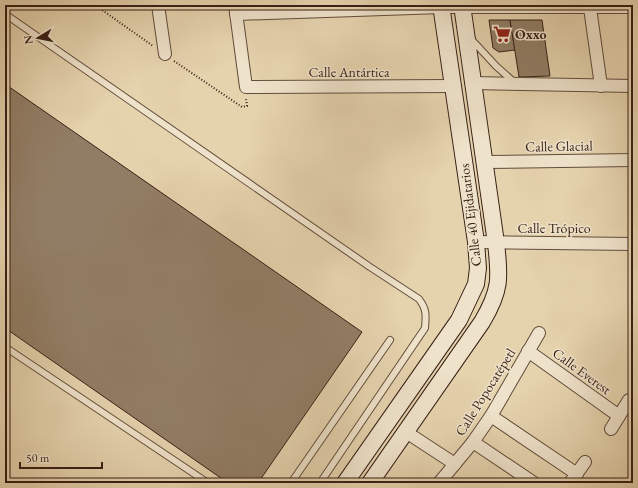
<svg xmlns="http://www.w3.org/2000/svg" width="638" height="488" font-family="'EB Garamond',serif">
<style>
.building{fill:#917d65;stroke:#371f15}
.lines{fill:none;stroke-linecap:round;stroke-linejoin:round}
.service-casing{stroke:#624c3b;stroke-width:8}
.minor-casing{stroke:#624c3b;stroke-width:14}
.secondary-casing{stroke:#371f15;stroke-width:18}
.path{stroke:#371f15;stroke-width:2;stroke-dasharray:1 2;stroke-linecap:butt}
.service{stroke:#eee2ca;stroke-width:6}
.minor{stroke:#eee2ca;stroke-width:12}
.secondary{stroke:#eee2ca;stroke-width:16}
.labels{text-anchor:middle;stroke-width:3;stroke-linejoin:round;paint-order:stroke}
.poi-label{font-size:14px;font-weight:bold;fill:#371f15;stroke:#eee2ca;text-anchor:start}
.street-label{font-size:14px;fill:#371f15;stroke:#eee2ca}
</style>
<rect width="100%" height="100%" fill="#e5d3ae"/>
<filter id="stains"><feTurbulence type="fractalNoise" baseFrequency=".005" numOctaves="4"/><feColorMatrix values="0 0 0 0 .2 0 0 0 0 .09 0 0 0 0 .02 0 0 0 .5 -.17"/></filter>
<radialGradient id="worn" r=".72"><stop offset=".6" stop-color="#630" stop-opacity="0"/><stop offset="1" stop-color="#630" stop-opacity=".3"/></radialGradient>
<g class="building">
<polygon points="489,20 510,20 515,50 499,52 493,48"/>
<polygon points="510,20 542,20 550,76 519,77"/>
<polygon points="5,84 362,332 258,483 228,483 5,328"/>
</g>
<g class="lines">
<g class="service-casing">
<g id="service">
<path d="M5 14 370 267 419 299C427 310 426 315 425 328L320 483"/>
<polyline points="471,39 496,66 515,83"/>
<polyline points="5,347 208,483"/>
<polyline points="291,483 390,340"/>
</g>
</g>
<g class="minor-casing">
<g id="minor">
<polyline points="158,5 165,54"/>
<polyline points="235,5 246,87 453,86"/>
<polyline points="590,8 601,86"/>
<polyline points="236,14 442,7 633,7"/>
<polyline points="473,83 633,86"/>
<polyline points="484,162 633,160"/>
<polyline points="476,242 633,244"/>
<polyline points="528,351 619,416"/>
<polyline points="491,416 577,474"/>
<polyline points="611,429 629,400"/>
<polyline points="406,432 455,464"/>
<polyline points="473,442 534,483"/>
<polyline points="439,483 473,442 491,416 539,333"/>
<polyline points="570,483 585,462"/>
</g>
</g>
<g class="secondary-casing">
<g id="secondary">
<polyline points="345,483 459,320 476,284 478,268 476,242 441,5"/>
<path d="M370 483 482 322C501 290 500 278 496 243L462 5"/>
</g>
</g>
<g class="path">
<polyline points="95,5 153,46"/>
<polyline points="174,61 242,107 247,106 246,98"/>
</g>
<use href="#service" class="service"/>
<use href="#minor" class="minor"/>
<use href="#secondary" class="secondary"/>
</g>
<defs>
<g id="supermarket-bare" transform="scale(1.38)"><path d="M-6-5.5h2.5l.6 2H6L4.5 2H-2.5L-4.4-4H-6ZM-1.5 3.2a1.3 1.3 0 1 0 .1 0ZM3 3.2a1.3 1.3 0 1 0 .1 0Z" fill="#8f2418" stroke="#eee2ca" stroke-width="2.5" paint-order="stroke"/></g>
</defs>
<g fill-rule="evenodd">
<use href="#supermarket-bare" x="502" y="34"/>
</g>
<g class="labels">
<g class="poi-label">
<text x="515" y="39">Oxxo</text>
</g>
<g class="street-label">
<text x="349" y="77">Calle Antártica</text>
<text transform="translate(559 146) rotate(-1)" y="5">Calle Glacial</text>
<text transform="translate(470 215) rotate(-97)" y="5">Calle 40 Ejidatarios</text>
<text x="554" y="233">Calle Trópico</text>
<text transform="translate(582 371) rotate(36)" y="5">Calle Everest</text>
<text transform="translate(485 392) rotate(-58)" y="5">Calle Popocatépetl</text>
</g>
</g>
<rect width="638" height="488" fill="none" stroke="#e5d3ae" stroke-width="20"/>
<rect x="6" y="6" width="626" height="476" fill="none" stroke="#371f15" stroke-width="2"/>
<rect x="10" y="10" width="618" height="468" fill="none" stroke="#371f15"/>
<g transform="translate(38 38) rotate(260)" stroke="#eee2ca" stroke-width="3" paint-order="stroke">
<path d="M0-3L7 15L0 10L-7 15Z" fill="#371f15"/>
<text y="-6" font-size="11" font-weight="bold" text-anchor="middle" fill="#371f15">N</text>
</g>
<path d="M20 462v6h82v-6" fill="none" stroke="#371f15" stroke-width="2"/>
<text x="26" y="462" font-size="12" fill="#371f15" stroke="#eee2ca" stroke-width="3" paint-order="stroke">50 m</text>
<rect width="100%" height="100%" filter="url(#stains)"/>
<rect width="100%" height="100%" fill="url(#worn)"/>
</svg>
